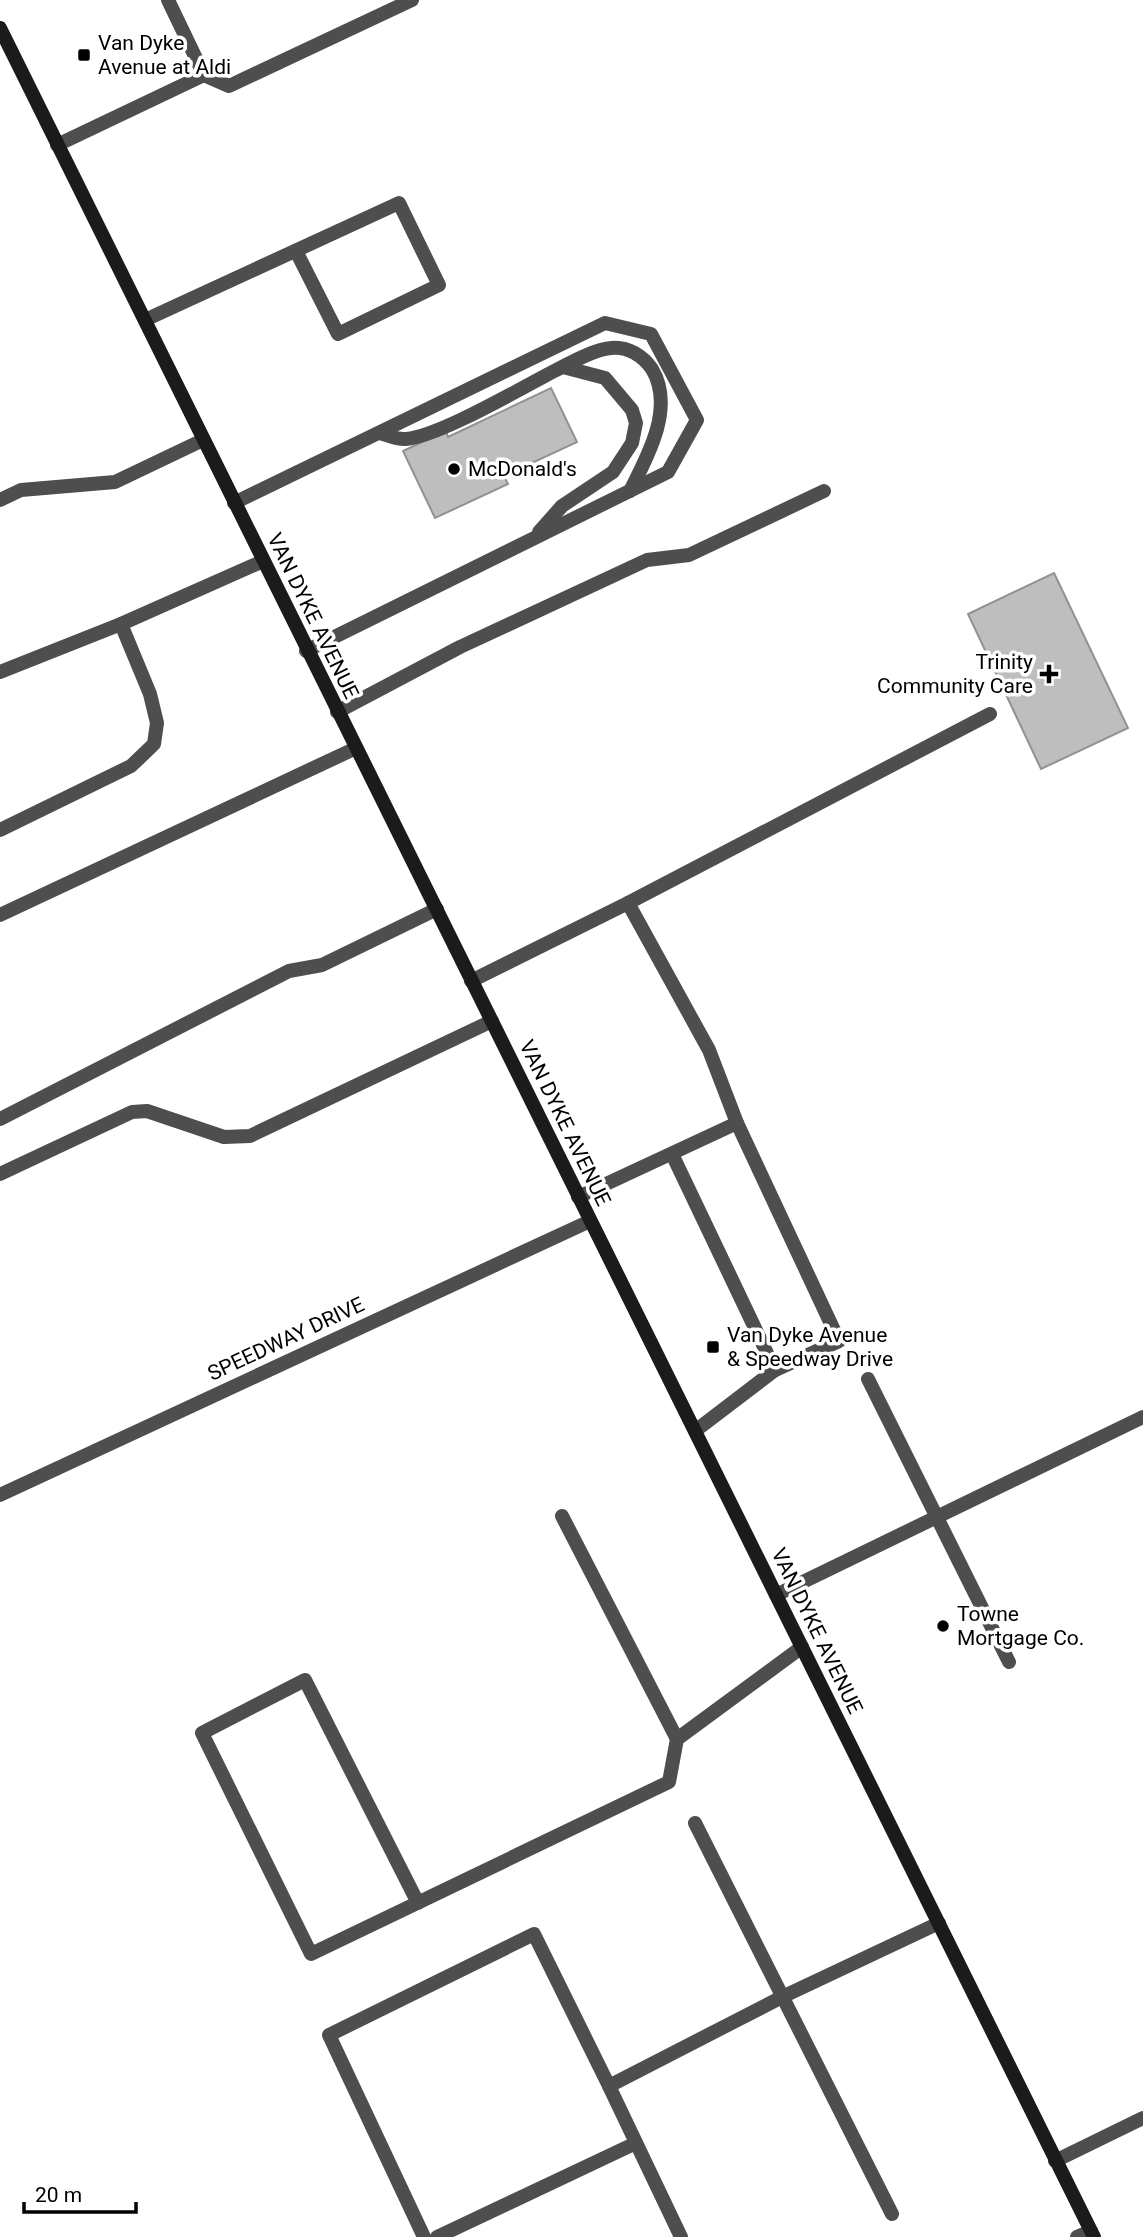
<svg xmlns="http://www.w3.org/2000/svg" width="1143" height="2237" font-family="Roboto,sans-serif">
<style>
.building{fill:#bebebe;stroke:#929292;stroke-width:2}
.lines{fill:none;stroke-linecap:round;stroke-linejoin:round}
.lane{stroke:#4e4e4e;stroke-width:14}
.street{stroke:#4e4e4e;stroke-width:14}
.secondary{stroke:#1b1b1b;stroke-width:14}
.poi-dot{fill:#000;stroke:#fff;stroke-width:2.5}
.labels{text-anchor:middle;stroke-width:7;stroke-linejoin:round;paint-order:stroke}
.poi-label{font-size:21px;fill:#000;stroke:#fff;text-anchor:start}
.street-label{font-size:21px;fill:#000;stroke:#fff}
</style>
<rect width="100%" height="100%" fill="#fff"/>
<g class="building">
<polygon points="551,388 577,442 504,476 508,484 435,518 403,451 446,431 448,437"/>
<polygon points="1054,573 1128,728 1041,769 968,614"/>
</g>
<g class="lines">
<g class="lane">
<polyline points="204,75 229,86 412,0"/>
<polyline points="57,145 204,75 168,0"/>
<polyline points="145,320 399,203 439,285 338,334 296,251"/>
<path d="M380 433C387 435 398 440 406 439 441 436 526 385 562 367 576 360 596 349 611 348 628 346 643 356 652 369 675 407 648 456 630 491"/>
<polyline points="0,500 21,490 115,482 203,440"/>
<polyline points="234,503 605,323 651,334 697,420 668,472 306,651"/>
<polyline points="539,532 562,506 613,472 632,443 636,423 632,410 605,378 563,367"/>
<polyline points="0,672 121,624 263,561"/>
<polyline points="337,712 460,647 647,560 689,555 824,491"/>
<polyline points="0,830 131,766 154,744 157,723 150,694 121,624"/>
<polyline points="628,903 990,714"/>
<polyline points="0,915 354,749"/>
<polyline points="471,981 628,903 709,1050 737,1123 578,1197"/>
<polyline points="0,1119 289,971 322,965 437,909"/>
<polyline points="737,1123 839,1341 775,1370"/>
<polyline points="672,1154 775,1370 695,1431"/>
<polyline points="0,1174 132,1112 147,1111 224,1137 250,1136 492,1021"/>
<polyline points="868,1379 1009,1662"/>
<polyline points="562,1516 677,1739"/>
<polyline points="776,1595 1143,1417"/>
<polyline points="695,1823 892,2214"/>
<polyline points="418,1903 305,1680 202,1733 311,1954 669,1782 677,1739 802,1647"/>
<polyline points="1055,2161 1143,2118"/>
<polyline points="424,2237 329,2035 534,1934 609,2086"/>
<polyline points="437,2237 636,2143"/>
<polyline points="681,2237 609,2086 782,1997 939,1923"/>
</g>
<g class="street">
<polyline points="0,1495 590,1221"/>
<polyline points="1077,2237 1091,2231"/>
</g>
<polyline class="secondary" points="0,28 1094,2237"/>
</g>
<g class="poi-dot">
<rect x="77" y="48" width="14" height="14" rx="3.5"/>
<circle cx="454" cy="469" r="7"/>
<path d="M1045.5 663.5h7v7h7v7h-7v7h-7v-7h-7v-7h7z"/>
<rect x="706" y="1340" width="14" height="14" rx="3.5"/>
<circle cx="943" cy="1626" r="7"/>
</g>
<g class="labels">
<g class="poi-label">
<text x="98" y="50">Van Dyke<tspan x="98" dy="24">Avenue at Aldi</tspan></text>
<text x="468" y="476">McDonald's</text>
<text x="1033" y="669" text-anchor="end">Trinity<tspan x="1033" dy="24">Community Care</tspan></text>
<text x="727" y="1342">Van Dyke Avenue<tspan x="727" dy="24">&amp; Speedway Drive</tspan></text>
<text x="957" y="1621">Towne<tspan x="957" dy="24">Mortgage Co.</tspan></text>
</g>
<g class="street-label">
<text transform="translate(313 616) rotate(64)" y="7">VAN DYKE AVENUE</text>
<text transform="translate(565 1123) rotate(64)" y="7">VAN DYKE AVENUE</text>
<text transform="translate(286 1339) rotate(-25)" y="7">SPEEDWAY DRIVE</text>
<text transform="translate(817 1631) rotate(64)" y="7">VAN DYKE AVENUE</text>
</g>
</g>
<path d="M24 2202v10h112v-10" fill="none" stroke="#000000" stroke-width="3.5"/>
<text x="35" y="2202" font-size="21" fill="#000000" stroke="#ffffff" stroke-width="5" paint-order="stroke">20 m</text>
</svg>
